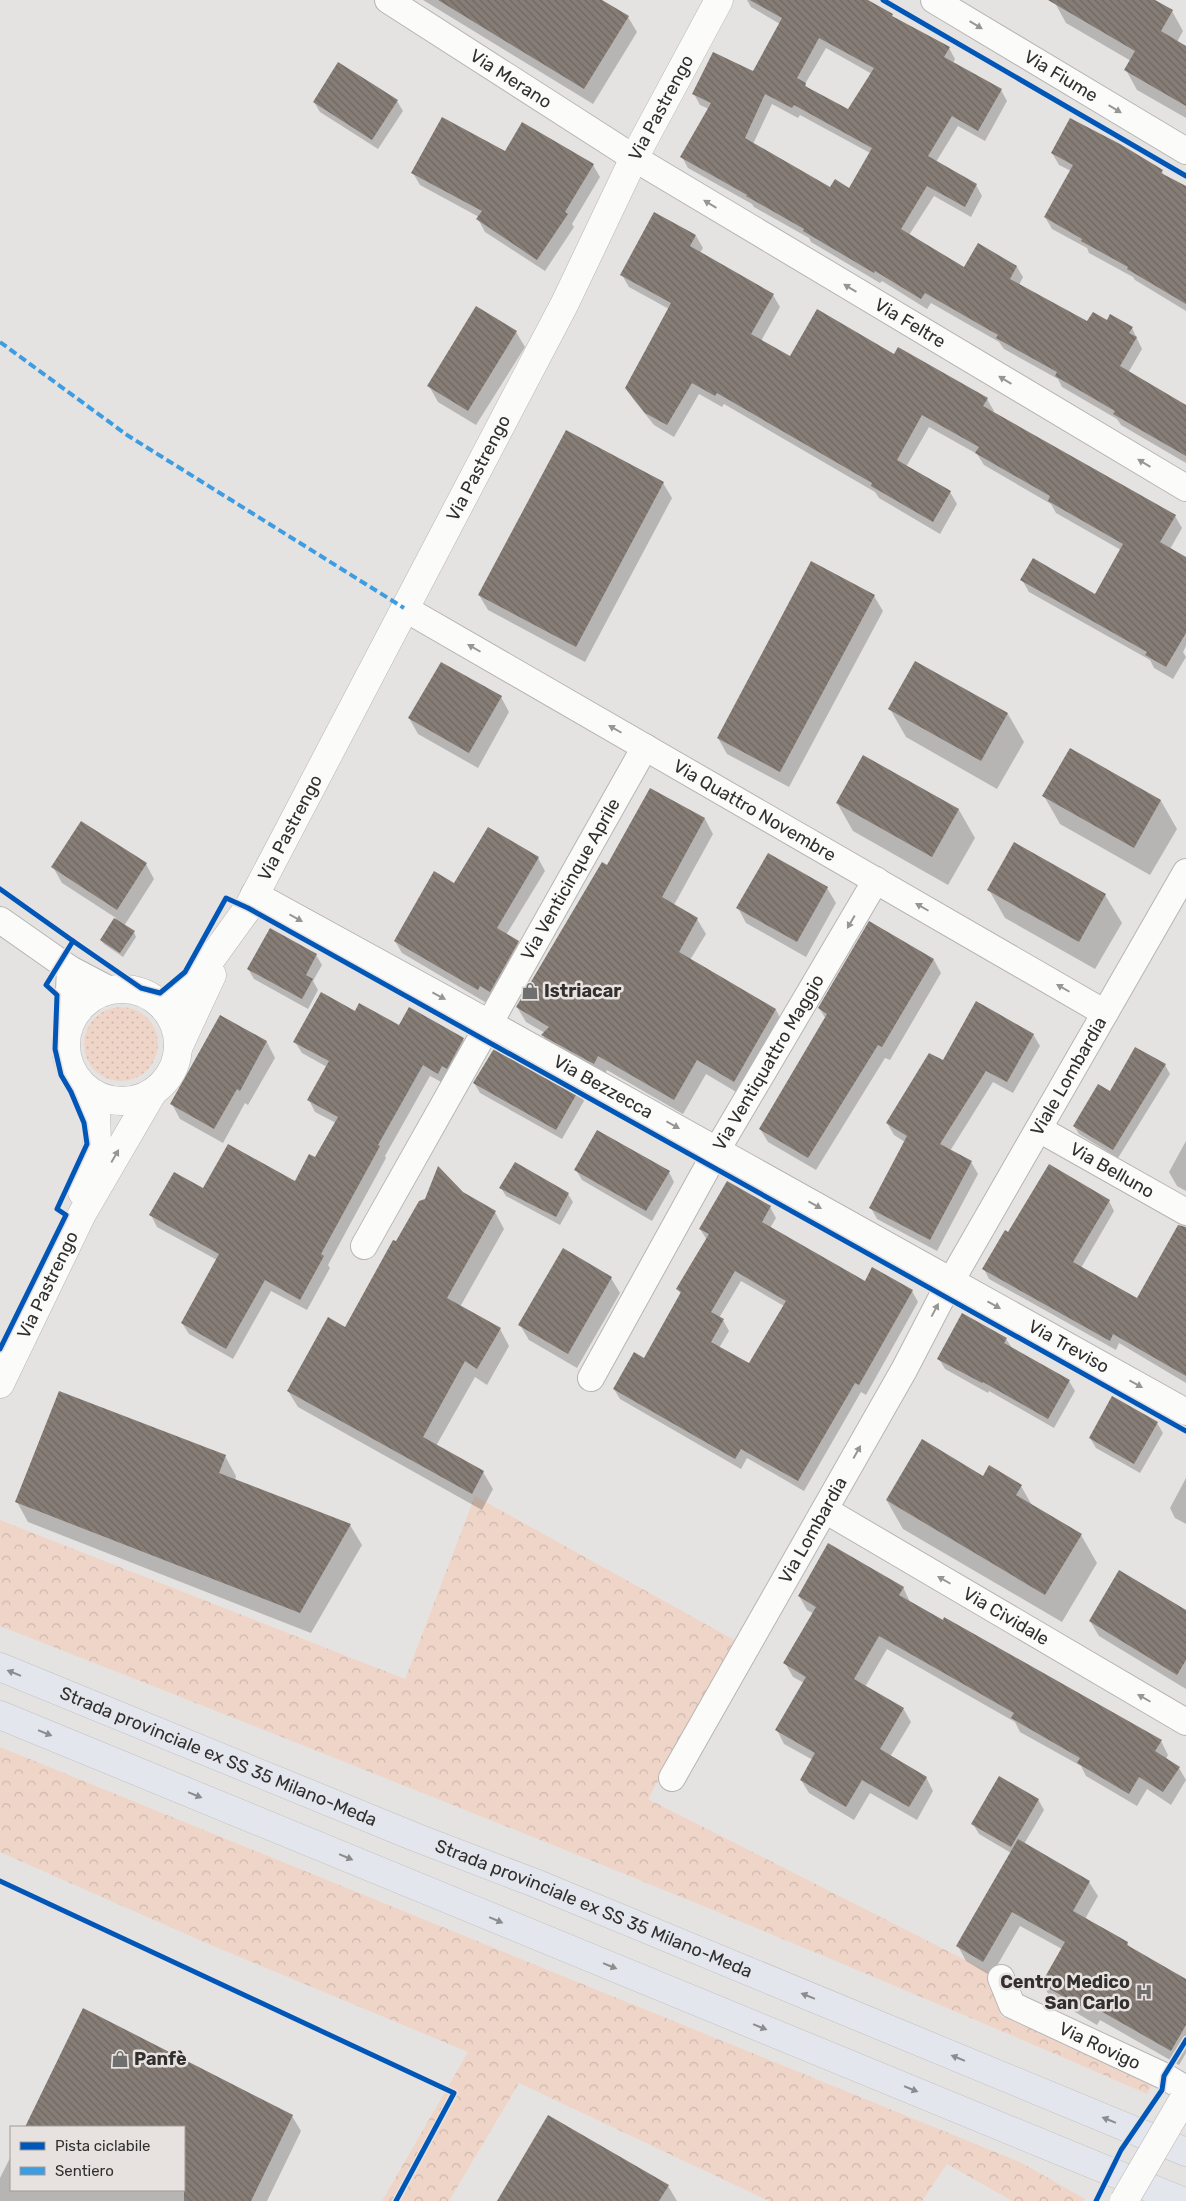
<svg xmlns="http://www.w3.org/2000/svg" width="1186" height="2201" font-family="Rubik,sans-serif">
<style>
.grass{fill:url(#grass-dots)}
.forest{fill:url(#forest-crowns)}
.shadow{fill:#0003;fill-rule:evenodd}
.building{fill:url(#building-back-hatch);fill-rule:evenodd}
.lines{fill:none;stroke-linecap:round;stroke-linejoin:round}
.street-casing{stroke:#b7b5b4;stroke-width:28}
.secondary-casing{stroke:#b7b5b4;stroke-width:29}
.highway-casing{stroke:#c1c0bf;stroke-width:29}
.street{stroke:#fbfbfa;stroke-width:26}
.secondary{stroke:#fbfbfa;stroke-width:28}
.highway{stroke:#e3e7ed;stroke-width:28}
.secondary-bridge-casing{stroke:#b7b5b4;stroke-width:29;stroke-linecap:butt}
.secondary-bridge{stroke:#fbfbfa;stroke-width:28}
.quiet{stroke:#3e9de1;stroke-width:4;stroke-dasharray:8 4;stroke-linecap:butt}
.cycleway-casing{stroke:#e7e2df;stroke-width:8}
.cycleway{stroke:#0057b8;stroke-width:5}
.oneway{fill:#969694}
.oneway2{fill:#8a8c8e}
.labels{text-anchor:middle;stroke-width:5;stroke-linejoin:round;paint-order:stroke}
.street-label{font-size:18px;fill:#32302f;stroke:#e7e2df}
.poi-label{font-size:18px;font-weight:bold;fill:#32302f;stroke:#e7e2df;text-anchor:start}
</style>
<defs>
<pattern id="grass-dots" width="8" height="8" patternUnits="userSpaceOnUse" patternTransform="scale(1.25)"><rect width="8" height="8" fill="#efd5c8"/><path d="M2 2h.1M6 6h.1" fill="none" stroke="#cdb7ac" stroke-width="1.8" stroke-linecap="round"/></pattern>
<pattern id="forest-crowns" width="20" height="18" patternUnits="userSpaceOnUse" patternTransform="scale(1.25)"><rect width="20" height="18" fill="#efd5c8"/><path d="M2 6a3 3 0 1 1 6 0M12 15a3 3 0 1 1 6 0" fill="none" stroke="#cdb7ac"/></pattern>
<pattern id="building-back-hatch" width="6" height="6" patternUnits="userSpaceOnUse" patternTransform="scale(1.25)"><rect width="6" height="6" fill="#867d76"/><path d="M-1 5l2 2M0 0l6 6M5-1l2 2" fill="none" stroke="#6e6761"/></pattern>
</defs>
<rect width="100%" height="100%" fill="#e5e3e1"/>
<circle class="grass" cx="121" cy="1044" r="37"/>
<g class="forest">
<path d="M475 1496 736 1641 648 1799 987 1971 1001 2016 1153 2083 1147 2094C769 1928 384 1777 0 1626V1520L405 1679Z"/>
<polygon points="0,1747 1020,2162 1085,2199 1084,2201 1012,2201 947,2164 922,2201 769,2201 519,2083 449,2201 382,2201 468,2052 213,1946 0,1852"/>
</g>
<g class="shadow">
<polygon points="423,0 600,0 628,17 637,32 593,104"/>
<path d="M747 0H863L949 48 955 59 953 63 1001 90 1007 101 985 141 958 126 936 162 976 185 982 196 971 217 934 196 909 235 965 269 1017 267 1023 277 1019 285 1088 323 1108 321 1132 328 1142 349 1128 373 1186 406V463L1121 425 1117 419 1062 387 1058 379 1004 349 999 342 931 303 927 309 882 281 880 283 811 242 809 238 754 207 752 204 688 168 682 157 709 109 700 105 694 94 753 73 780 24 751 7ZM826 48 872 74 849 111 808 89 805 84ZM772 104 798 118 800 115 870 153 849 189 831 188 753 144Z"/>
<polygon points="1056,0 1152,0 1172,11 1183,31 1177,42 1186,48 1186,118 1137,90 1126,70 1131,61 1066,23 1055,3"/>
<polygon points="397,101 403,111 378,149 320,112 314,102"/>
<polygon points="505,153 593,165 600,177 572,224 574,227 545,271 485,232 478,219 479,217 420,185 413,173"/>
<polygon points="1052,153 1162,171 1164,176 1186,188 1186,311 1135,280 1133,277 1089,253 1087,248 1052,229 1045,217 1071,171 1059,165"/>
<polygon points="696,236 703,248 700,253 773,295 780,307 761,341 790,357 895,356 987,399 994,411 992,413 1175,516 1182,528 1170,549 1186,558 1186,646 1183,652 1186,657 1173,679 1154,668 1150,660 1029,592 1022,580 1096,595 1121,550 1056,513 1051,504 984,465 977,454 929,427 906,467 950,492 957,504 940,534 879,498 875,492 724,404 722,407 699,394 674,437 654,425 634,400 626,388 669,309 629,287 622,275"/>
<polygon points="516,332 525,347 476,425 438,402 429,386"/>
<polygon points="566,431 663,483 672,498 585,662 488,610 479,595"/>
<polygon points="874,596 883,611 789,787 727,754 718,738"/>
<polygon points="916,663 1008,714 1024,742 997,789 906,737 890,709"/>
<polygon points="501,697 509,712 478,768 418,734 409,718"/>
<polygon points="1070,750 1161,801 1177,829 1150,875 1060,824 1044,796"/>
<polygon points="863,756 959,810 975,838 948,885 853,831 837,803"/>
<polygon points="651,789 705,819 713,834 674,905 697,919 706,934 690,960 776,1010 784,1025 743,1096 706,1074 683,1114 607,1070 602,1078 551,1050 543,1035 545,1033 526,1022 517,1007 607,867"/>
<polygon points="488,828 538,858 545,871 506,935 518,942 525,954 497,1003 488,998 485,1002 402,953 395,941 454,884"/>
<polygon points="769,854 827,888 836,903 806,957 746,923 738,908"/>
<polygon points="146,864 154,879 124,926 134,932 136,937 123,957 104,944 101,940 116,918 62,883 53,867"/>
<polygon points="989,890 1105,895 1122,923 1095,969 1005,918"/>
<polygon points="870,922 934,960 941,973 890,1060 885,1058 816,1170 768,1142 760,1129 826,1019 819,1008"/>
<polygon points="316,955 322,965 313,981 318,990 308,1009 254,979 248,969"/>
<polygon points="356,1013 400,1027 463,1039 470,1050 445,1084 430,1076 385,1156 386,1158 328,1265 330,1268 307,1310 271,1291 233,1359 189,1334 182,1323 217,1260 157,1227 151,1215 203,1190 295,1183 316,1159 336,1123 315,1112 309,1100 327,1067 302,1053 295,1042"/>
<polygon points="221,1017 267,1042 275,1058 248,1105 245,1103 223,1143 180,1119 172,1104"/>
<polygon points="1033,1034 1040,1046 1013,1093 993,1082 950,1151 971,1162 978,1174 937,1251 877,1219 871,1208 905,1142 894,1135 887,1123 943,1062"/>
<polygon points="1136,1049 1165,1065 1170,1074 1118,1158 1079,1134 1074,1126 1110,1093"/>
<polygon points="474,1083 578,1091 584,1101 562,1139 480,1093"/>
<polygon points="1186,1141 1186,1191 1177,1186 1169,1172"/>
<polygon points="576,1170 669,1172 674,1182 652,1221 582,1180"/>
<polygon points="501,1188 568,1194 573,1202 560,1225 506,1196"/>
<polygon points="462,1193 495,1212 504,1229 460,1307 500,1329 509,1346 487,1385 475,1377 436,1446 483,1472 493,1489 482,1510 298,1407 288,1391 345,1328 396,1243 426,1200"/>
<polygon points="1109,1201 1114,1211 1081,1268 1138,1300 1186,1242 1186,1383 1119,1343 1116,1350 989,1279 984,1269 1008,1233"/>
<path d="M770 1207 776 1218 770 1228 865 1283 912 1291 918 1302 866 1395 861 1392 804 1491 747 1458 741 1469 620 1399 614 1389 644 1360 681 1295 678 1289 707 1240 700 1229ZM741 1281 784 1306 749 1365 719 1348 729 1331 723 1320 719 1318Z"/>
<polygon points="611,1278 620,1293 577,1368 529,1340 520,1325"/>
<polygon points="1006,1339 1012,1348 1069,1381 1075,1391 1054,1428 989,1391 988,1393 945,1369 939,1359"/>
<polygon points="1157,1423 1163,1433 1140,1473 1096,1448 1090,1438"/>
<polygon points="225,1456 236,1476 235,1481 350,1525 362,1545 311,1633 28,1522 17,1502"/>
<polygon points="983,1477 1021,1486 1033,1507 1081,1535 1097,1563 1062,1622 903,1529 887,1501"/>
<polygon points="1186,1478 1186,1524 1175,1518 1170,1508"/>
<polygon points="903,1587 910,1602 1161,1741 1168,1755 1166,1759 1179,1768 1186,1780 1171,1805 1147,1789 1137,1806 1086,1776 1081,1766 1020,1732 1015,1722 887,1649 865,1687 903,1708 911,1722 890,1757 926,1777 933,1791 917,1820 870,1793 854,1820 809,1793 801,1780 813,1760 784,1744 777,1730 804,1683 793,1677 785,1663 814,1614 807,1610 799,1596"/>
<polygon points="1186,1612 1186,1689 1099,1636 1090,1621"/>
<polygon points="1038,1799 1044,1810 1024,1844 1089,1882 1098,1896 1085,1919 1127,1943 1131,1949 1186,1981 1186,2053 1179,2065 1100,2020 1097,2025 1051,1998 1042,1984 1062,1949 1020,1926 991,1976 966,1961 958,1946 1011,1853 979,1834 973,1824"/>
<polygon points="60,2060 292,2116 301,2131 267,2201 0,2201 0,2178 11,2156 11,2190 184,2190 184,2127 26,2127"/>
<polygon points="668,2186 677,2201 498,2201"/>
</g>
<g class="building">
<polygon points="438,0 602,0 629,16 584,89"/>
<path d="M750 0H868L893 14 892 16 950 47 944 57 1002 89 978 131 952 116 928 156 977 184 965 207 927 186 901 229 964 267 978 243 1017 266 1010 279 1087 321 1093 312 1107 320 1110 314 1133 327 1129 333 1137 337 1120 366 1186 405V456L1113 414 1115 411 1055 376 1057 372 996 338 998 335 925 293 921 299 875 271 874 273 803 231 804 229 746 196 747 195 680 157 711 103 692 94 713 52 753 71 782 18ZM819 38 874 68 848 109 805 86 806 83 797 78ZM765 94 792 108 794 105 872 148 849 188 835 179 830 187 745 138Z"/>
<polygon points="1048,0 1155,0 1173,10 1161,31 1186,46 1186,106 1124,70 1135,51"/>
<polygon points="338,62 398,100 372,140 313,102"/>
<polygon points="442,117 505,151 522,122 594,164 565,212 568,214 537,260 476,219 482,211 411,173"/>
<polygon points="1070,118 1120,144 1163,170 1161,173 1186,186 1186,304 1127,269 1128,267 1081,241 1082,239 1044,217 1073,165 1051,153"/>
<polygon points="654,212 696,235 690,246 774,294 751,334 790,356 817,309 894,354 898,347 988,398 983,406 1176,515 1160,542 1186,557 1186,633 1166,667 1145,655 1147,652 1020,580 1033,558 1095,594 1123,544 1048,501 1050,496 975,453 979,447 922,415 897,460 951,491 933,522 871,486 872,483 717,393 715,396 692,383 667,425 645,413 625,388 671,303 620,275"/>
<polygon points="476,306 517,331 468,411 427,386"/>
<polygon points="566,430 664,482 576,647 478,595"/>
<polygon points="811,561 875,595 780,772 717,738"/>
<polygon points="915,661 1008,713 981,761 888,709"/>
<polygon points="441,662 502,696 469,753 408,718"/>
<polygon points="1070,748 1161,800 1134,848 1042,796"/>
<polygon points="863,755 959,809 932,857 836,803"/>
<polygon points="650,788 705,818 662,897 698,918 679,952 776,1009 734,1082 697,1060 674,1100 598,1056 594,1064 541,1035 549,1027 516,1007 602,862 607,865"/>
<polygon points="81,821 147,863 117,910 51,867"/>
<polygon points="488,827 539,857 497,928 519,941 490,992 480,986 478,990 394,941 434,871 454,883"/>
<polygon points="1014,842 1106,894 1079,942 987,890"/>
<polygon points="768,853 828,887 797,942 736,908"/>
<polygon points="114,918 135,931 120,953 100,940"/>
<polygon points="869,921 934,959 882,1047 878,1045 808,1158 759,1129 827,1014 818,1008"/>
<polygon points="270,928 317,954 306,975 313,979 302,999 247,969"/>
<polygon points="321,992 355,1011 359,1003 399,1025 409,1007 464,1038 447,1069 442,1066 438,1074 423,1065 378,1145 380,1146 321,1254 324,1256 300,1300 265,1280 226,1349 181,1323 219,1254 149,1215 174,1172 203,1188 228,1144 295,1181 309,1154 315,1157 338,1117 307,1100 329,1061 293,1042"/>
<polygon points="976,1001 1034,1034 1007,1082 986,1071 940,1144 972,1161 930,1240 869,1208 907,1136 886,1123 929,1053 943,1060"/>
<polygon points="220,1015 267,1041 240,1091 237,1089 214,1129 170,1104"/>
<polygon points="495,1047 519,1060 520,1058 579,1090 556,1130 473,1083"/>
<polygon points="1135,1047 1166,1064 1113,1150 1073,1126 1098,1084 1110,1091"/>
<polygon points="597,1130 670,1171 646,1211 574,1170"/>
<polygon points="515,1162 569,1193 556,1217 499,1188"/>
<polygon points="1049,1164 1110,1200 1073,1262 1137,1298 1178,1225 1186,1227 1186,1376 1113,1334 1110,1341 982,1269 1005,1230 1008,1232"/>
<polygon points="438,1166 463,1192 496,1211 447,1298 501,1328 477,1369 465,1361 423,1437 484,1471 472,1494 287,1391 328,1317 345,1327 393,1240 396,1241 419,1201 425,1199"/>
<path d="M727 1181 771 1206 762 1222 865 1281 872 1267 913 1290 859 1385 855 1383 798 1481 741 1449 735 1459 613 1389 634 1352 644 1358 681 1292 676 1289 709 1234 699 1229ZM735 1271 786 1301 749 1363 711 1342 724 1319 711 1312Z"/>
<polygon points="563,1248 612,1277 568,1354 518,1325"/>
<polygon points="962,1313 1007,1338 1004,1343 1070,1380 1048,1419 983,1382 982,1383 937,1359"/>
<polygon points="59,1391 226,1455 219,1473 351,1524 300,1613 15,1502"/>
<polygon points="1112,1396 1158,1422 1134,1464 1089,1438"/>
<polygon points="922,1439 983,1476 989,1465 1022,1485 1016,1495 1082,1534 1045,1595 886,1500"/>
<polygon points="828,1543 904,1587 899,1595 943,1620 944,1617 1162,1740 1155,1751 1180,1767 1163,1792 1139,1777 1129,1794 1077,1763 1080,1758 1011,1718 1014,1713 879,1636 854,1679 904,1708 880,1749 927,1777 909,1807 862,1780 846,1807 800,1780 815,1753 775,1730 806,1677 783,1663 816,1607 798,1596"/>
<polygon points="1119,1570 1186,1610 1186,1660 1177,1675 1089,1621"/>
<polygon points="999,1776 1039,1799 1011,1847 971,1824"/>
<polygon points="1018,1839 1090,1881 1073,1911 1128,1942 1127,1945 1186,1979 1186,2025 1171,2051 1092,2006 1089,2011 1041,1984 1065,1942 1012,1912 983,1962 956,1946"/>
<polygon points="83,2008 293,2115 251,2201 184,2201 184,2127 25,2127"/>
<polygon points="548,2115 669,2185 659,2201 497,2201"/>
</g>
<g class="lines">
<g class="street-casing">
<g id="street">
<path id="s1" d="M388 0 634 158 1186 488"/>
<path id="s2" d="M934 0 1186 151"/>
<path id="s3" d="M404 608 1105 1013"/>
<path id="s4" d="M254 894 489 1023 1186 1412"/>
<polyline points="0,920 70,969 110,990"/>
<polyline points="67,1032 70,969"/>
<path id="s5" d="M1039 1129 1186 1212"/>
<path id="s6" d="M364 1246 645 747"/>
<path id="s7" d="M591 1378 717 1150 876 880"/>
<path id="s8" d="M825 1510 1186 1722"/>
<path id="s9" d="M672 1778 904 1370 943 1295 1186 872"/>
<path id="s10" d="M1001 1978 1012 2005 1164 2076 1186 2089"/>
</g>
</g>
<g class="secondary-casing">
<g id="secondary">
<circle cx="122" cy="1045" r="56"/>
<path id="s11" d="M165 1009 193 984 248 908 565 303 634 158 719 0"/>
<polyline points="178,1048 212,975"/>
<polyline points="81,1084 96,1112 97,1145 82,1192"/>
<path id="s12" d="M0 1384 82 1214 153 1092"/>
</g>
</g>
<g class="highway-casing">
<g id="highway">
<path id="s13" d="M0 1667 415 1837 535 1883 1186 2152"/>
<polyline points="0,1715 1182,2201"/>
</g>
</g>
<use href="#street" class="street"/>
<use href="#secondary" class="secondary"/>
<use href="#highway" class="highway"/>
<g class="secondary-bridge-casing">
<polyline id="secondary-bridge" points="1124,2201 1183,2100"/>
</g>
<use href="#secondary-bridge" class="secondary-bridge"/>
<polyline class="quiet" points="0,342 127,435 404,608"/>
<g class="cycleway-casing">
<g id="cycleway">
<polyline points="883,0 1186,176"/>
<polyline points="0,889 73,941 46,985 57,995 55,1049 61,1075 71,1092 84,1123 87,1144 57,1209 66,1215 0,1349"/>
<polyline points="73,941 141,988 160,993 185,972 226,898 248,908 1186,1431"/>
<polyline points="0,1881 454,2093 396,2201"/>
<polyline points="1096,2201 1121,2150 1162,2090 1164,2076 1186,2040"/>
</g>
</g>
<use href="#cycleway" class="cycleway"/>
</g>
<defs><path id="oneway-solid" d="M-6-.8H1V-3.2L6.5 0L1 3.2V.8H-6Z" transform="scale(1.25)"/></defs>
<g class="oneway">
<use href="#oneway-solid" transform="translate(976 25) rotate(31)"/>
<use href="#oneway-solid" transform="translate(1115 109) rotate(31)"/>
<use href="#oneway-solid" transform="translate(710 204) rotate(-149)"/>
<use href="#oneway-solid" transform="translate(850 288) rotate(-149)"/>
<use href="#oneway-solid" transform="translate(1005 380) rotate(-149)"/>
<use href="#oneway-solid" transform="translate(1144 463) rotate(-149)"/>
<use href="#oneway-solid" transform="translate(474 648) rotate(-150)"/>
<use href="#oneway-solid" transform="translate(615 729) rotate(-150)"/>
<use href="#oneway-solid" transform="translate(922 907) rotate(-150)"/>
<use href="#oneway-solid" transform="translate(296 918) rotate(29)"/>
<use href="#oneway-solid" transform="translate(851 922) rotate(120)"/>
<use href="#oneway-solid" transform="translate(1063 988) rotate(-150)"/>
<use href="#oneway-solid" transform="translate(439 996) rotate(28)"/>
<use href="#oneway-solid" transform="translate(673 1125) rotate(29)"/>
<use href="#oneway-solid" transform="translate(115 1156) rotate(-60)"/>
<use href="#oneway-solid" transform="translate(815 1205) rotate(29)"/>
<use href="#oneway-solid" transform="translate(994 1305) rotate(29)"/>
<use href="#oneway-solid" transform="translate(935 1310) rotate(-62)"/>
<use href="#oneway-solid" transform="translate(1136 1384) rotate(29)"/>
<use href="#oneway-solid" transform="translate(857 1452) rotate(-61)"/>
<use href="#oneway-solid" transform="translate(944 1580) rotate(-150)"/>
<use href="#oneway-solid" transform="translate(1144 1698) rotate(-150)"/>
</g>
<g class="oneway2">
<use href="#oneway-solid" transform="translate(14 1673) rotate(-158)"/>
<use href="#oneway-solid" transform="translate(45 1733) rotate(22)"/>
<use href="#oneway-solid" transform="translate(195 1795) rotate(22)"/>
<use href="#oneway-solid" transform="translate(346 1857) rotate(23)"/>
<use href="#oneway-solid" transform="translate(496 1920) rotate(23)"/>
<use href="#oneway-solid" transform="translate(610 1966) rotate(22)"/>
<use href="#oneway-solid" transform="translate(808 1996) rotate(-158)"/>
<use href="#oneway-solid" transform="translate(760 2027) rotate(22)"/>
<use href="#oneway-solid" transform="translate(958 2058) rotate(-158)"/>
<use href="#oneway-solid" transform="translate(911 2089) rotate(22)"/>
<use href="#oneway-solid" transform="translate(1109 2120) rotate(-158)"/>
</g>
<defs>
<g id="shop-bare" transform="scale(1.35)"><path d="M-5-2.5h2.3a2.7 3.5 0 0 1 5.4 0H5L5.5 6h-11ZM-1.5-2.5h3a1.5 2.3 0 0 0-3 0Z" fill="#716f6d" stroke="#e7e2df" stroke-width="2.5" paint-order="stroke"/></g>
<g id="hospital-bare" transform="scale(1.35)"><path d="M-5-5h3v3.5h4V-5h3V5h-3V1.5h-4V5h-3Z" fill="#716f6d" stroke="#e7e2df" stroke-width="2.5" paint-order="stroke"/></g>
</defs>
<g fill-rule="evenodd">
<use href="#shop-bare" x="530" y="991"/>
<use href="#hospital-bare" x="1144" y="1992"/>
<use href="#shop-bare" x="120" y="2059"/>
</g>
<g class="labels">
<g class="street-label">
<text dy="6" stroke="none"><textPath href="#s2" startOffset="148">Via Fiume</textPath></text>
<text dy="6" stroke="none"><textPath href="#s1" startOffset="146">Via Merano</textPath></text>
<text dy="6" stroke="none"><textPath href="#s11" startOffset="1032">Via Pastrengo</textPath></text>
<text dy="6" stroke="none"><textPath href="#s1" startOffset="614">Via Feltre</textPath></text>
<text dy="6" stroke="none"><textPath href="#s11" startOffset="628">Via Pastrengo</textPath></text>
<text dy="6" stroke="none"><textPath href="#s3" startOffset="405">Via Quattro Novembre</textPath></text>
<text dy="6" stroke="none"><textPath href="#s11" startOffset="222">Via Pastrengo</textPath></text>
<text dy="6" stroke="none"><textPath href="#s6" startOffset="421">Via Venticinque Aprile</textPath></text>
<text dy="6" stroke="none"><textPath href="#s7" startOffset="362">Via Ventiquattro Maggio</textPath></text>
<text dy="6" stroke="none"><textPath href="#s9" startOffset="806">Viale Lombardia</textPath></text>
<text dy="6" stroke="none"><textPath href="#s4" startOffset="399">Via Bezzecca</textPath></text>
<text dy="6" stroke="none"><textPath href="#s5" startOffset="84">Via Belluno</textPath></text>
<text dy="6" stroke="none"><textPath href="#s12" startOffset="110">Via Pastrengo</textPath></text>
<text dy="6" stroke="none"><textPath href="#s4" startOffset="932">Via Treviso</textPath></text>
<text dy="6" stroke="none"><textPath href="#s9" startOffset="285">Via Lombardia</textPath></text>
<text dy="6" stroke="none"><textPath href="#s8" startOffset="210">Via Cividale</textPath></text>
<text dy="6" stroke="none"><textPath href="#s13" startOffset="236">Strada provinciale ex SS 35 Milano-Meda</textPath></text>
<text dy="6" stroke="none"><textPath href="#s13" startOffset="641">Strada provinciale ex SS 35 Milano-Meda</textPath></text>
<text dy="6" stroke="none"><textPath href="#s10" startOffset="126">Via Rovigo</textPath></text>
</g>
<g class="poi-label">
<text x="544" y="997">Istriacar</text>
<text x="1130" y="1988" text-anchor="end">Centro Medico<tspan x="1130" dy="21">San Carlo</tspan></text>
<text x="134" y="2065">Panfè</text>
</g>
</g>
<rect x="10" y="2126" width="175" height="65" fill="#e7e2df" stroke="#9f9b99"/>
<rect x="20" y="2142" width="25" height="8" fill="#0057b8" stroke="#9f9b99"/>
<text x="55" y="2151" font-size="15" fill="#32302f">Pista ciclabile</text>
<rect x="20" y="2167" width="25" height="8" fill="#3e9de1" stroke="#9f9b99"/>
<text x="55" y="2176" font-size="15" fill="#32302f">Sentiero</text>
</svg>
